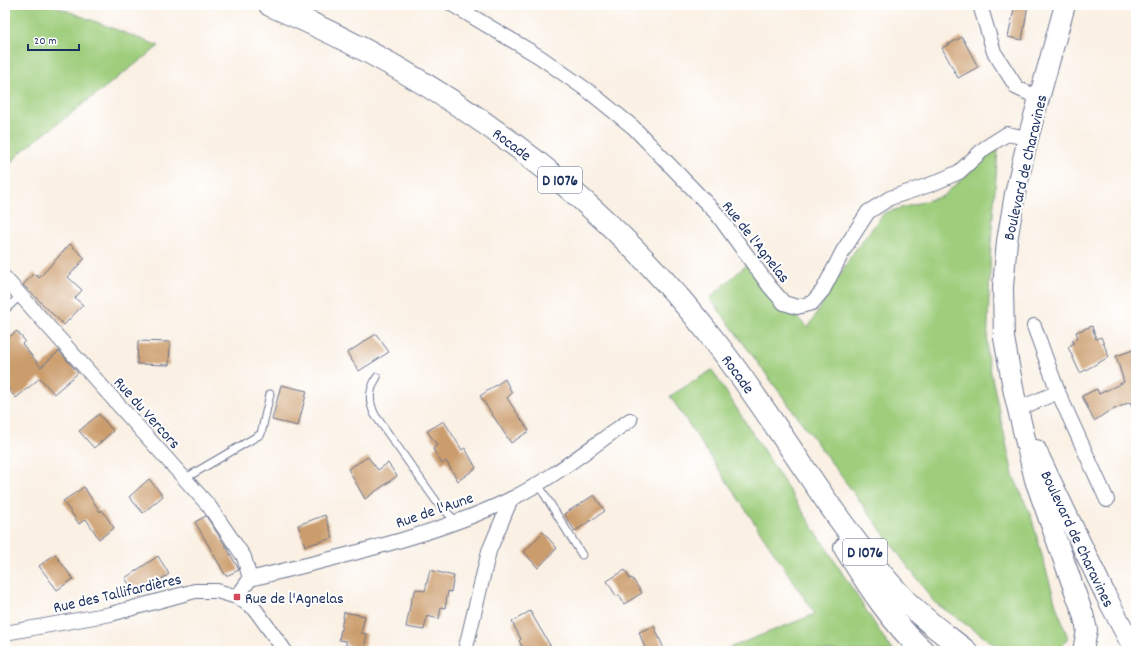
<svg xmlns="http://www.w3.org/2000/svg" width="1141" height="656" font-family="Dekko,sans-serif">
<style>
.green{fill:#9ecd7b;stroke:#5c7e6c}
.building{fill:#cb9c6c}
.lines{fill:none;stroke-linecap:round;stroke-linejoin:round}
.lane-casing{stroke:#69738d;stroke-width:9}
.street-casing{stroke:#69738d;stroke-width:16}
.secondary-casing{stroke:#69738d;stroke-width:22}
.primary-casing{stroke:#69738d;stroke-width:24}
.lane{stroke:#fff;stroke-width:7}
.street{stroke:#fff;stroke-width:14}
.secondary{stroke:#fff;stroke-width:20}
.primary{stroke:#fff;stroke-width:22}
.poi-dot{fill:#d1495b;stroke:#fff;stroke-width:1.5}
.labels{text-anchor:middle;stroke-width:4;stroke-linejoin:round;paint-order:stroke}
.shield{fill:#fff;stroke:#5f6d8e;stroke-width:1}
.shield-label{font-size:15px;font-weight:bold;fill:#1b2f5e}
.street-label{font-size:16px;fill:#1b2f5e;stroke:#fff}
.poi-label{font-size:16px;fill:#1b2f5e;stroke:#fff;text-anchor:start}
</style>
<rect width="100%" height="100%" fill="#fff"/>
<filter id="ink" filterUnits="userSpaceOnUse"><feTurbulence type="fractalNoise" baseFrequency=".025" numOctaves="2"/><feDisplacementMap in="SourceGraphic" scale="8" xChannelSelector="R" yChannelSelector="G"/><feConvolveMatrix kernelMatrix="1 2 1 2 8 2 1 2 1" color-interpolation-filters="sRGB"/></filter>
<filter id="wash" filterUnits="userSpaceOnUse"><feTurbulence type="fractalNoise" baseFrequency=".012" numOctaves="4" result="noise"/><feDisplacementMap in="SourceGraphic" scale="16" xChannelSelector="R" yChannelSelector="G"/><feGaussianBlur stdDeviation="0.9" result="paint"/><feColorMatrix in="noise" values="0 0 0 0 0 0 0 0 0 0 0 0 0 0 0 0 0 1.4 0 .05"/><feComposite in="paint" operator="in"/></filter>
<g filter="url(#wash)">
<rect width="100%" height="100%" fill="#faf0e3"/>
<g class="green">
<polygon points="5,5 52,5 159,46 22,151 5,169"/>
<polygon points="998,150 991,243 987,354 1013,475 1031,516 1056,605 1068,638 1058,651 1004,651 934,602 710,298 746,265 808,328 853,253 884,213 943,196 991,153"/>
<polygon points="712,370 891,649 895,651 721,651 815,614 670,396"/>
</g>
<g id="blocks">
<g class="building">
<polygon points="1015,5 1028,5 1022,40 1008,37"/>
<polygon points="962,37 978,67 958,78 942,48"/>
<polygon points="70,244 85,258 68,277 82,290 75,298 83,305 64,325 23,285 34,273 39,278"/>
<polygon points="1092,326 1096,339 1101,337 1109,357 1080,373 1068,347 1074,343 1072,341 1078,338 1076,332"/>
<polygon points="17,331 25,341 22,344 41,367 59,351 78,373 54,394 40,378 16,398 5,385 5,340"/>
<polygon points="376,334 389,352 359,371 347,353"/>
<polygon points="138,341 170,342 169,365 137,364"/>
<polygon points="1136,349 1136,409 1133,410 1130,402 1106,413 1094,421 1082,396 1097,389 1099,394 1124,382 1116,356"/>
<polygon points="505,379 512,393 507,398 529,431 511,443 480,396"/>
<polygon points="281,385 307,391 298,426 272,420"/>
<polygon points="99,414 113,431 94,448 79,431"/>
<polygon points="444,421 462,450 465,448 476,468 458,481 446,461 442,464 433,449 437,445 427,431"/>
<polygon points="368,457 378,470 388,463 397,476 365,499 348,469"/>
<polygon points="149,479 163,496 143,513 129,497"/>
<polygon points="84,487 100,512 102,510 114,528 99,539 86,519 79,524 63,501"/>
<polygon points="594,495 605,511 575,531 564,514"/>
<polygon points="325,515 333,538 305,546 298,525"/>
<polygon points="206,516 227,548 239,570 226,576 195,522"/>
<polygon points="543,532 557,548 538,568 524,552"/>
<polygon points="55,554 73,579 57,590 39,566"/>
<polygon points="158,556 169,574 138,597 125,578"/>
<polygon points="430,570 454,576 451,592 448,591 445,608 441,607 439,619 427,616 424,630 406,627 411,601 416,589 425,591"/>
<polygon points="625,570 630,579 632,578 642,593 624,604 619,595 616,596 607,581"/>
<polygon points="530,611 551,647 544,651 525,651 519,641 521,639 512,622"/>
<polygon points="344,612 365,616 361,633 367,634 364,649 346,645 346,641 339,640"/>
<polygon points="654,626 665,651 646,651 639,632"/>
</g>
</g>
</g>
<g filter="url(#ink)">
<use href="#blocks" fill-opacity="0" stroke="#69738d" stroke-width="1"/>
<g class="lines">
<g class="lane-casing">
<g id="lane">
<polyline points="5,310 21,295"/>
<path d="M377 377C369 390 368 401 375 415L439 505 456 521"/>
<polyline points="184,479 261,434 270,394"/>
<polyline points="538,484 582,555"/>
</g>
</g>
<g class="street-casing">
<g id="street">
<polyline points="453,5 540,57 591,93 633,127 717,214 770,287 784,303 797,307 812,303 823,290 843,251 868,212 890,198 932,184 959,172 985,148 1007,134 1028,138"/>
<polyline points="980,5 994,52 1017,88 1039,98"/>
<polyline points="5,278 209,506 244,557 250,579"/>
<polyline points="1034,326 1058,392 1107,500"/>
<polyline points="1018,409 1058,392"/>
<path d="M237 597 250 579C337 557 430 538 511 499 553 478 591 447 630 420"/>
<polyline points="5,633 111,614 195,591 217,591 237,597 254,608 285,651"/>
<polyline points="465,651 489,551 511,499"/>
</g>
</g>
<g class="secondary-casing">
<g id="secondary">
<polyline points="1065,5 1028,138 1015,194 1007,241 1003,287 1004,338 1014,393 1035,480 1083,614 1087,630 1083,651"/>
<path id="s1" d="M1036 450 1106 596 1129 640 1136 649"/>
</g>
</g>
<g class="primary-casing">
<g id="primary">
<path id="s2" d="M270 5C445 79 601 193 717 344 780 425 830 518 900 595 919 616 943 633 966 651"/>
<path d="M845 548C868 585 891 621 923 651"/>
</g>
</g>
<use href="#lane" class="lane"/>
<use href="#street" class="street"/>
<use href="#secondary" class="secondary"/>
<use href="#primary" class="primary"/>
</g>
</g>
<rect class="poi-dot" x="233" y="593" width="8" height="8" rx="2"/>
<g class="labels">
<g class="shield">
<rect x="538" y="167" width="44" height="26" rx="3"/>
<rect x="843" y="539" width="44" height="26" rx="3"/>
</g>
<g class="shield-label">
<text x="560" y="185">D 1076</text>
<text x="865" y="557">D 1076</text>
</g>
<g class="street-label">
<text dy="6" stroke="none"><textPath href="#s2" startOffset="280">Rocade</textPath></text>
<text transform="translate(1024 167) rotate(-77)" y="6">Boulevard de Charavines</text>
<text transform="translate(757 241) rotate(52)" y="6">Rue de l'Agnelas</text>
<text dy="6" stroke="none"><textPath href="#s2" startOffset="604">Rocade</textPath></text>
<text transform="translate(148 412) rotate(48)" y="6">Rue du Vercors</text>
<text transform="translate(434 509) rotate(-19)" y="6">Rue de l'Aune</text>
<text dy="6" stroke="none"><textPath href="#s1" startOffset="98">Boulevard de Charavines</textPath></text>
<text transform="translate(117 592) rotate(-13)" y="6">Rue des Tallifardières</text>
</g>
<g class="poi-label">
<text x="245" y="603">Rue de l'Agnelas</text>
</g>
</g>
<rect width="1141" height="656" fill="none" stroke="#fff" stroke-width="20"/>
<path d="M28 44v6h51v-6" fill="none" stroke="#1b2f5e" stroke-width="2"/>
<text x="34" y="44" font-size="12" fill="#1b2f5e" stroke="#ffffff" stroke-width="3" paint-order="stroke">20 m</text>
</svg>
